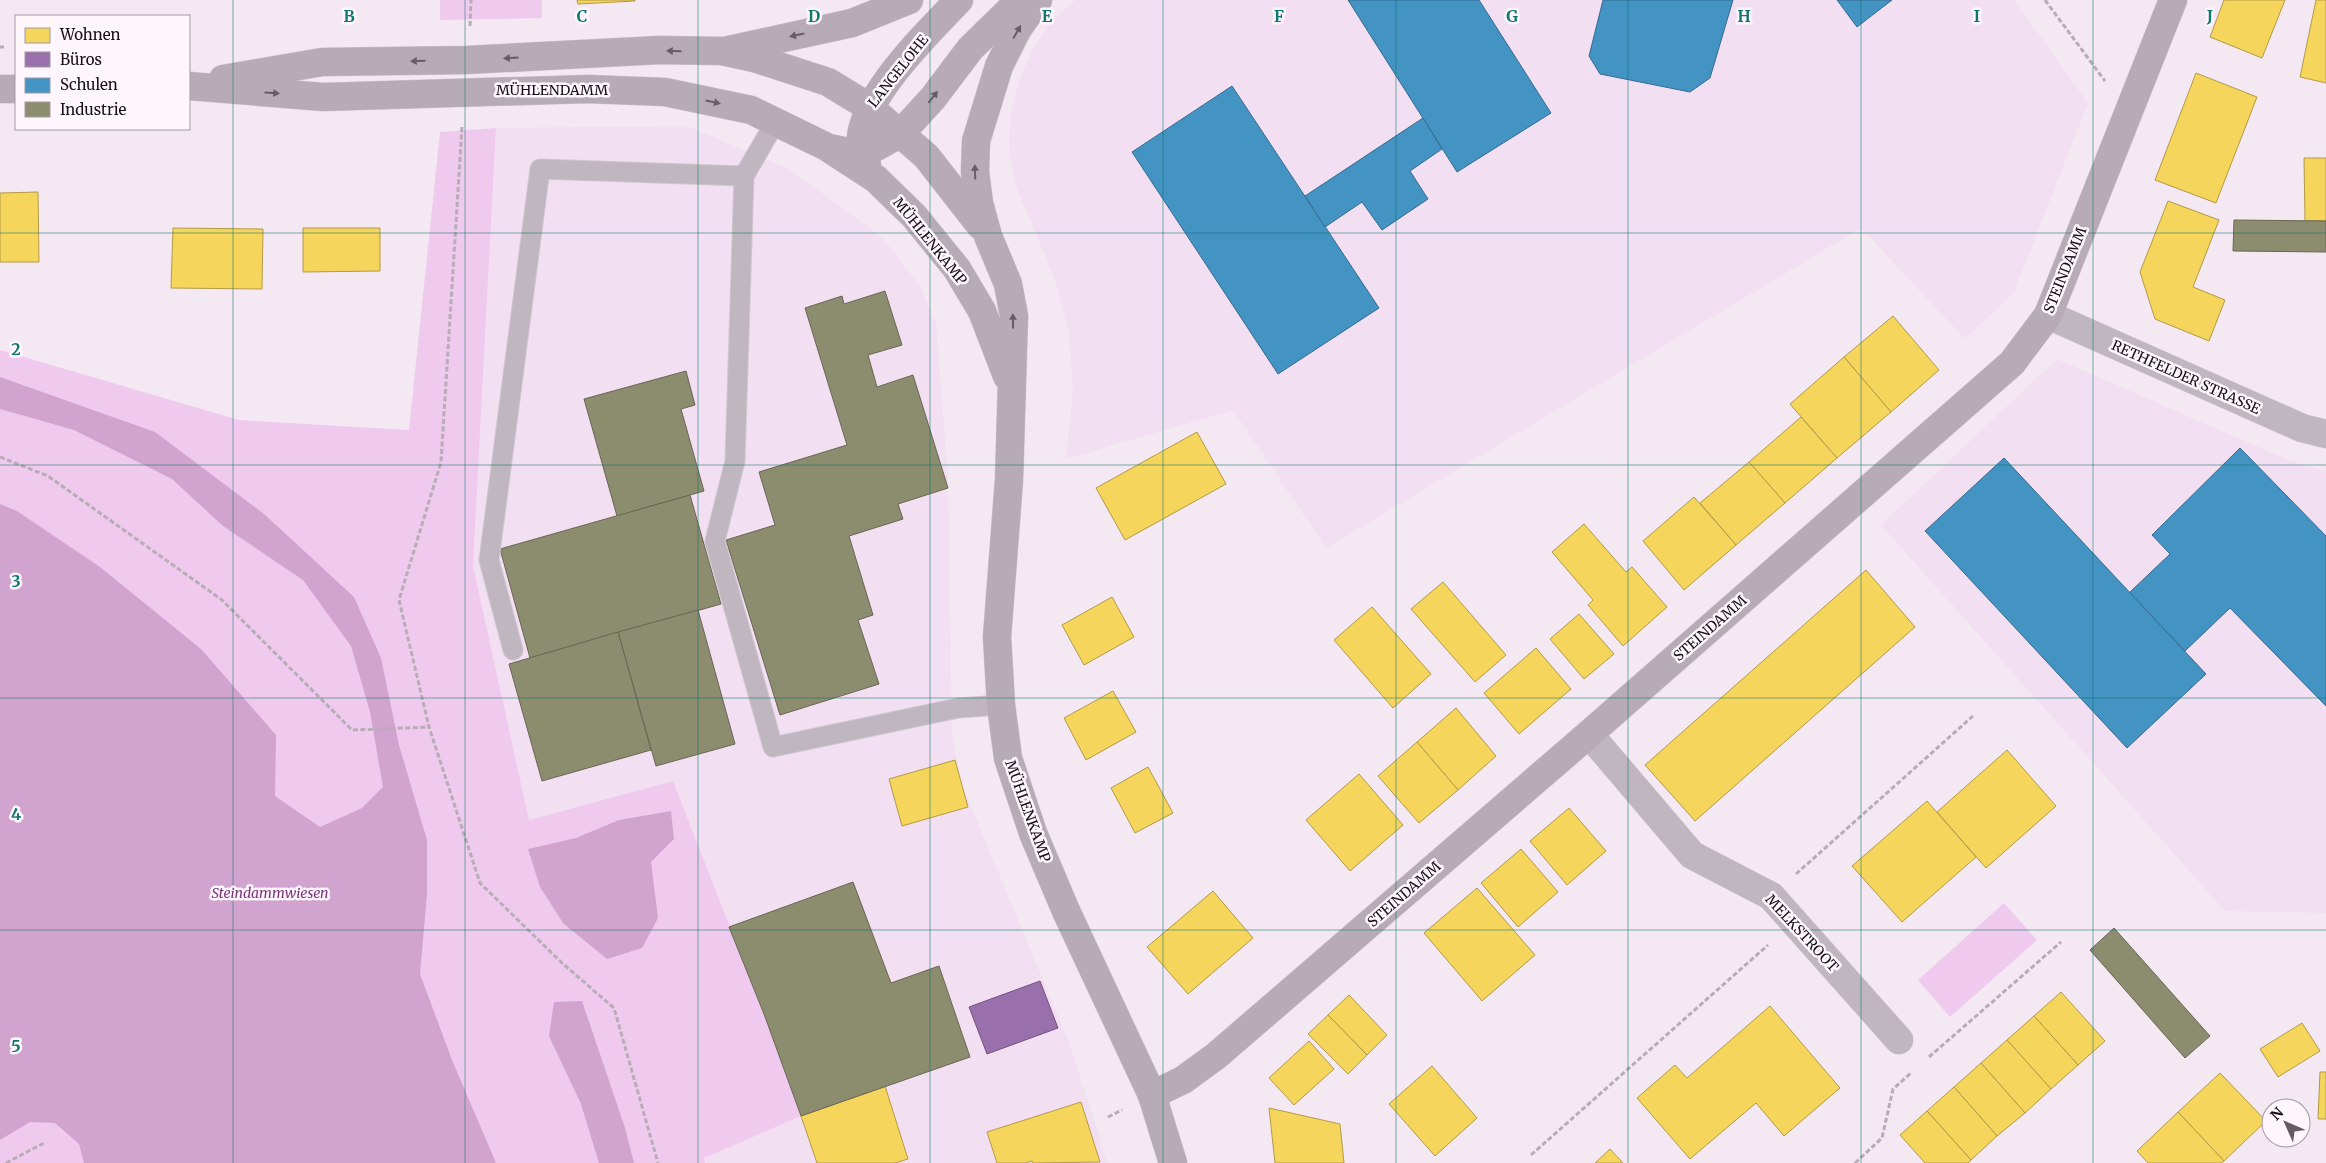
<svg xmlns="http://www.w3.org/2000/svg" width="2326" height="1163" font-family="Merriweather,serif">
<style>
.built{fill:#f3dff2}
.green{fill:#f0c9ef}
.water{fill:#d1a4cf}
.homes{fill:#f6d55c;stroke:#b39a47}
.offices{fill:#9970ab;stroke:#72537e}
.schools{fill:#4393c3;stroke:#366b8f}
.industry{fill:#8c8c6e;stroke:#696654}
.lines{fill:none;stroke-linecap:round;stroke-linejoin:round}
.lane-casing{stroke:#d0c6cf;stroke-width:21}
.street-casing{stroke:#d0c6cf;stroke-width:29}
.secondary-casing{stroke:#d0c6cf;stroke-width:29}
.path{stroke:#b7adb6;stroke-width:3;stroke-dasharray:5 2.5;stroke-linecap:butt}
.lane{stroke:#bfb6bf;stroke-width:19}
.street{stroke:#bfb6bf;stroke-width:28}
.secondary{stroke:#b7abb6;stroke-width:28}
.oneway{fill:#665d66}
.grid{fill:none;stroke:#0f766e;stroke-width:1;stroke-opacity:0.55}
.labels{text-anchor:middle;stroke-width:5;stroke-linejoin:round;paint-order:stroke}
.street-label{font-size:14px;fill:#160f16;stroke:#fef6fd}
.park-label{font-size:14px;font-style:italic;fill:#79347a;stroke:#fef6fd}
.grid-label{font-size:16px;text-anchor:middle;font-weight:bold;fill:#0f766e;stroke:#fef6fd;stroke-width:5;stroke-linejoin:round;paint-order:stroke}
</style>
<rect width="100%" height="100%" fill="#f4e8f3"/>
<g class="built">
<polygon points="1075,0 2014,0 2088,103 2014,292 1965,339 1861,228 1326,548 1233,410 1066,459 1073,389 1069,332 1054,277 1017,189 1009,153 1010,119 1018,83 1030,55 1049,23"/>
<polygon points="687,126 789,169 882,237 920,286 936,324 948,476 952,737 963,787 1068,1040 1108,1163 705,1163 704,1158 764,1014 673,781 529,820 473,566 496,128"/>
<polygon points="2057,359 2290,461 2326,471 2326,913 2225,911 1881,525"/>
</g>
<g class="green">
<polygon points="440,0 542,0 542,18 440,20"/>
<polygon points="496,128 473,566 529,820 673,781 764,1014 801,1116 704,1158 705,1163 0,1163 0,350 239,420 409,430 440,132"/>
<polygon points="2004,903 2037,940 1950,1017 1918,980"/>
</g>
<g class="water">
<polygon points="0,377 155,432 264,514 354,597 381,658 399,745 427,840 427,894 420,974 452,1060 496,1163 84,1163 79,1144 55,1123 30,1122 0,1140 0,504 17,511 100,567 201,649 276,735 275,796 320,827 362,808 383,787 370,712 351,646 303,580 223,526 172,479 74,430 0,409"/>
<polygon points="671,811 674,839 651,862 658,918 642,948 607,959 563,923 540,887 528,849 576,838 619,820"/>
<polygon points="582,1001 625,1128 634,1163 599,1163 581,1104 549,1036 554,1002"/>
</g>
<g class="homes">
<polygon points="577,0 635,0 635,1 578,4"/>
<polygon points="2224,0 2285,0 2262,58 2210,37"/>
<polygon points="2316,0 2326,0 2326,83 2300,77"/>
<polygon points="2196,73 2257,97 2216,203 2155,180"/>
<polygon points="2304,158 2326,158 2326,221 2305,221"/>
<polygon points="38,192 39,262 0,262 0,193"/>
<polygon points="2168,201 2219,220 2193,287 2225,300 2209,341 2155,319 2140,272"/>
<polygon points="173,228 263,229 262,289 171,288"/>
<polygon points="303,228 380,228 380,271 303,272"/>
<polygon points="1893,316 1939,370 1891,412 1844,357"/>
<polygon points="1844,357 1891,412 1837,458 1790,404"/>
<polygon points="1801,417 1837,458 1785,503 1749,462"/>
<polygon points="1197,432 1226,484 1125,540 1096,488"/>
<polygon points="1749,462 1785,503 1736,545 1700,503"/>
<polygon points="1694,497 1736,545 1684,590 1643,541"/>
<polygon points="1584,524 1626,572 1632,567 1667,607 1623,646 1588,605 1593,600 1552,552"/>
<polygon points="1866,570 1915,627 1695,821 1645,765"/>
<polygon points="1443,582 1506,655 1475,682 1411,609"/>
<polygon points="1112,597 1134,637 1084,665 1062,625"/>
<polygon points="1372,607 1431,674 1393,708 1334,640"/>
<polygon points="1579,614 1614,654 1584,679 1550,639"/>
<polygon points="1536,648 1571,689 1519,734 1484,693"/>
<polygon points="1113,691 1136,732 1086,760 1064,718"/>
<polygon points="1456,708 1496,756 1458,790 1417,742"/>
<polygon points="1417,742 1458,790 1419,823 1378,776"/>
<polygon points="2007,750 2056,806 1986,868 1937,812"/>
<polygon points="955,760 968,807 902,826 889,779"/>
<polygon points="1148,767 1173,813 1135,833 1111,788"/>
<polygon points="1359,774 1403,825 1350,871 1306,820"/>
<polygon points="1927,801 1976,857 1902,922 1852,866"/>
<polygon points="1569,808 1606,851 1567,885 1530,841"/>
<polygon points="1521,849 1558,892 1518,927 1481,883"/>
<polygon points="1477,888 1535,955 1482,1001 1424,933"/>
<polygon points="1213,891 1253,938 1188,994 1147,947"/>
<polygon points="2061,992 2105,1041 2078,1065 2034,1016"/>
<polygon points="1349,995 1387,1035 1367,1055 1328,1015"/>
<polygon points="1770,1006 1840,1088 1784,1136 1756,1103 1690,1159 1637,1098 1675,1065 1687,1078"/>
<polygon points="1328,1015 1367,1055 1348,1074 1308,1034"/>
<polygon points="2034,1016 2078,1065 2051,1089 2007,1040"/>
<polygon points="2302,1023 2320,1051 2278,1077 2260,1049"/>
<polygon points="2007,1040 2051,1089 2025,1113 1981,1063"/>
<polygon points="1309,1041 1334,1069 1294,1105 1269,1078"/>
<polygon points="1981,1063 2025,1113 1997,1136 1954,1087"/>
<polygon points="1432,1066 1477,1118 1435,1156 1389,1104"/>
<polygon points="2320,1072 2326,1072 2326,1119 2318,1119"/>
<polygon points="2220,1073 2266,1121 2224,1161 2178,1112"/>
<polygon points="885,1086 908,1159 895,1163 817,1163 801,1116"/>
<polygon points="1954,1087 1997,1136 1971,1160 1927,1111"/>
<polygon points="1081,1102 1100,1162 1033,1163 1032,1161 1025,1163 997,1163 987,1132"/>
<polygon points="1269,1108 1340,1124 1344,1163 1275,1163"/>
<polygon points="1927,1111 1971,1160 1968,1163 1925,1163 1900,1135"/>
<polygon points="2178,1112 2224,1161 2221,1163 2148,1163 2137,1151"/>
<polygon points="1610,1149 1623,1163 1595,1163"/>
</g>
<polygon class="offices" points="1040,981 1058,1028 987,1054 969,1007"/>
<g class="schools">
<polygon points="1348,0 1479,0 1551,113 1457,172"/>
<polygon points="1603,0 1733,0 1710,78 1690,92 1600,74 1589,56"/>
<polygon points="1837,0 1892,0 1857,27"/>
<polygon points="1232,86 1379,308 1278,374 1132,152"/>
<polygon points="1423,118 1442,149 1410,171 1428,199 1382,230 1362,202 1325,227 1305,196"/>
<polygon points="2240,448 2326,536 2326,706 2230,608 2185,651 2129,593 2170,554 2152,535"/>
<polygon points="2004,458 2206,674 2127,748 1925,531"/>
</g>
<g class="industry">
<polygon points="2234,220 2326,221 2326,252 2233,251"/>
<polygon points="885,291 902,345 868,355 877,387 913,375 948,488 898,504 903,519 849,536 873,615 858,620 879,684 780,715 726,540 775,525 759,472 847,445 805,308 842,296 844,304"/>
<polygon points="686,371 695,405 681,409 704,491 617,516 584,399"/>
<polygon points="690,495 721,604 530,658 500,549"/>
<polygon points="698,610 735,744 656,766 618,632"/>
<polygon points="618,632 651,750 542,781 509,664"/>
<polygon points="853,882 891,983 939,966 970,1057 801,1116 764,1014 729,927"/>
<polygon points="2114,928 2210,1036 2185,1058 2090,950"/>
</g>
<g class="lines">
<g class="lane-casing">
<g id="lane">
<polyline points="744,176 735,461 715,541 773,747 958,708 1001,705"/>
<polyline points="513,650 489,560 540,169 744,176 776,121"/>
</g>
</g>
<g class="street-casing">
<g id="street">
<polyline points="2048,315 2302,428 2326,434"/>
<polyline points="1589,734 1692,855 1771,896 1899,1040"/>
</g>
</g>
<g class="secondary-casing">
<g id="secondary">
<polyline points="1038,0 1017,30 999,66 976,141 975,172 979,203 988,236 1008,284 1014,316 1009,480 997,637 1001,705 1008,758 1033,833 1066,911 1152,1095 1173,1163"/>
<polyline points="729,50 852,23 909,0"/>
<polyline points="223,79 322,62 467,60 660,50 722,51 754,58 828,82 869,107 926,156 980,225"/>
<polyline points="189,86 323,97 588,89 665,92 751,110 829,148 849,152 876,147 901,133 933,98 970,49 1020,0"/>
<polyline points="0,89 16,89"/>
<polyline points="830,149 876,179 914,216 957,269 982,311 1007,376"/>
<path d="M867 165C835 119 930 31 959 0"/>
<polyline points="1152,1095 1183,1080 1216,1056 1589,734 2012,363 2048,315 2173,0"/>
</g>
</g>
<g class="path">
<polyline points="2045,0 2105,81"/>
<polyline points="470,26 471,0"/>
<polyline points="0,47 4,47"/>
<polyline points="462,127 441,462 399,600 429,727 480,883 562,963 614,1008 658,1163"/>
<polyline points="0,457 48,476 222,600 352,730 429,727"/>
<polyline points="1796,874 1973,716"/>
<polyline points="1929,1057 2061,942"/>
<polyline points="1108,1117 1122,1110"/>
<polyline points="1531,1155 1768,945"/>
<polyline points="6,1163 44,1143"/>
<polyline points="1855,1163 1882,1138 1893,1089 1911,1073"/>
</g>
<use href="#lane" class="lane"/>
<use href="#street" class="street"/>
<use href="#secondary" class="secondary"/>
</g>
<defs><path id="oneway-solid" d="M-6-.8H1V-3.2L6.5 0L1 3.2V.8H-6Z" transform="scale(1.25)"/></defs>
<g class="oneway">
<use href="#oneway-solid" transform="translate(1017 32) rotate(-60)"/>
<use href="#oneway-solid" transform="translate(797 35) rotate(168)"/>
<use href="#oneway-solid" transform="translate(674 51) rotate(-179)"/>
<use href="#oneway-solid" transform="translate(511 58) rotate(177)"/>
<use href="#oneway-solid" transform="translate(418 61) rotate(179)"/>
<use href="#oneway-solid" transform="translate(272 93) rotate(4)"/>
<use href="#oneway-solid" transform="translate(933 97) rotate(-51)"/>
<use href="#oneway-solid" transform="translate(713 102) rotate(12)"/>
<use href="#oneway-solid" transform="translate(975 172) rotate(-92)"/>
<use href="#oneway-solid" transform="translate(1013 321) rotate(-91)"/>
</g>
<path class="grid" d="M233 0V1163M465 0V1163M698 0V1163M930 0V1163M1163 0V1163M1396 0V1163M1628 0V1163M1861 0V1163M2093 0V1163M0 233H2326M0 465H2326M0 698H2326M0 930H2326"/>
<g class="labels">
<g class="street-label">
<text transform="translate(898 71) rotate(-52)" y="5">LANGELOHE</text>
<text x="552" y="95">MÜHLENDAMM</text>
<text transform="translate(930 241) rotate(51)" y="5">MÜHLENKAMP</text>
<text transform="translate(2065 270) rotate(-68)" y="5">STEINDAMM</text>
<text transform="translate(2186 377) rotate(24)" y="5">RETHFELDER STRASSE</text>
<text transform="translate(1710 628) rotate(-41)" y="5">STEINDAMM</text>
<text transform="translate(1028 811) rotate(70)" y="5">MÜHLENKAMP</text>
<text transform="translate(1404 894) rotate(-41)" y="5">STEINDAMM</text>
<text transform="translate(1802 933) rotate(47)" y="5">MELKSTROOT</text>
</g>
<g class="park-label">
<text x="270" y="898">Steindammwiesen</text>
</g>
</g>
<g class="grid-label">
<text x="349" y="22">B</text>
<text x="582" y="22">C</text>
<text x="814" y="22">D</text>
<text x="1047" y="22">E</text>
<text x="1279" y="22">F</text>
<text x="1512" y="22">G</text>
<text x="1744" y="22">H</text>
<text x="1977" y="22">I</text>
<text x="2210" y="22">J</text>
<text x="16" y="355">2</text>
<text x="16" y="587">3</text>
<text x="16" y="820">4</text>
<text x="16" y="1052">5</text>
</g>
<rect x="15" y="15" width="175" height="115" fill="#fef6fd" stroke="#a19aa1"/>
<rect x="25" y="28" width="25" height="15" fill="#f6d55c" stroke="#a19aa1"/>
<text x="60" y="40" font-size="15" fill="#160f16">Wohnen</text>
<rect x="25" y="52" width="25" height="15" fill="#9970ab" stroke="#a19aa1"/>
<text x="60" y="65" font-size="15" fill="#160f16">Büros</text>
<rect x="25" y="78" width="25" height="15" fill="#4393c3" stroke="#a19aa1"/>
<text x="60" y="90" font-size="15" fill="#160f16">Schulen</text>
<rect x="25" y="102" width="25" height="15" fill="#8c8c6e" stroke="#a19aa1"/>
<text x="60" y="115" font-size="15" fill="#160f16">Industrie</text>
<g transform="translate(2286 1123) rotate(315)"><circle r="24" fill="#fef6fd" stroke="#a19aa1"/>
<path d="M0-4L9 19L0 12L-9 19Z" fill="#645b63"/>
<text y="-8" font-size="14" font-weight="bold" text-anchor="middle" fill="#160f16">N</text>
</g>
</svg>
